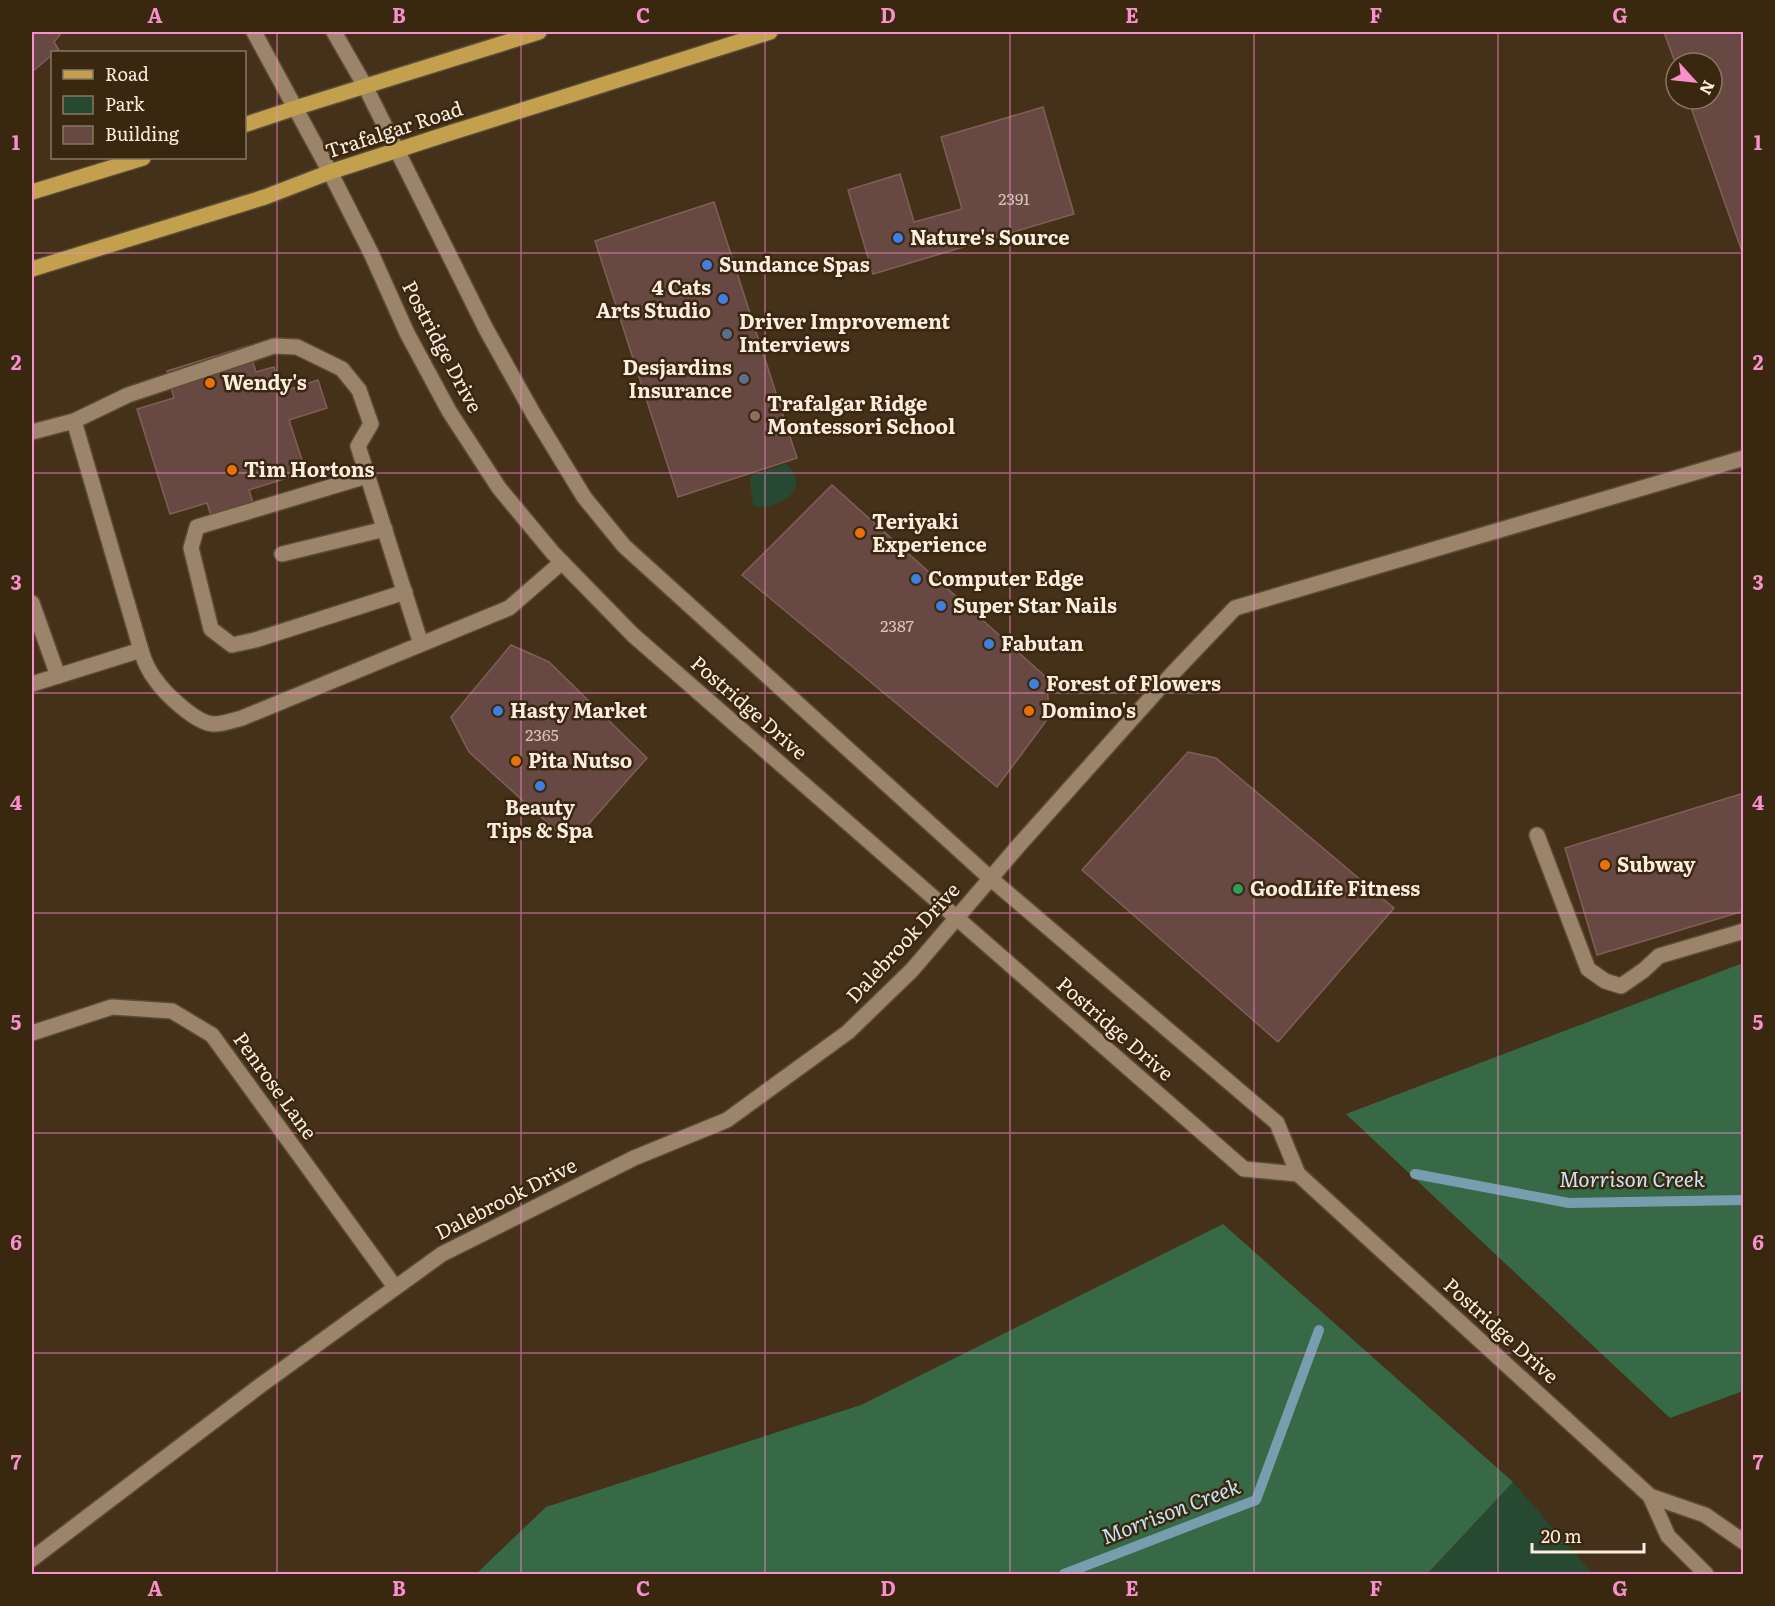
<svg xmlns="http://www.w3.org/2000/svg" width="1775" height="1606" font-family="Literata,serif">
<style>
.green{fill:#284931}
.forest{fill:#376946}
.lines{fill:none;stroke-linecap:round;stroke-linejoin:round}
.stream{stroke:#789daf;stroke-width:10}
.building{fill:#684842;stroke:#815e58;stroke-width:1.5}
.minor-casing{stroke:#5c4c37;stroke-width:18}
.major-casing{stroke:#5c4c37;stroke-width:18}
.minor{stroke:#9b846a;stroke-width:15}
.major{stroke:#c2a04d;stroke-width:15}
.grid{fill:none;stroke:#f890cc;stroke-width:1.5;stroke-opacity:0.55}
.shop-dot{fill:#3f7fe0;stroke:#3a270f;stroke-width:2}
.service-dot{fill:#5c6f8a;stroke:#3a270f;stroke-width:2}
.food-dot{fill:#e8710a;stroke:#3a270f;stroke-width:2}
.education-dot{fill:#8d6e63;stroke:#3a270f;stroke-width:2}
.leisure-dot{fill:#2e9e5b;stroke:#3a270f;stroke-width:2}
.labels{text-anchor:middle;stroke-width:5;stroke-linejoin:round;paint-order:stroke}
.number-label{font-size:16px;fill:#d6c4b8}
.street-label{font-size:20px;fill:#fbeee0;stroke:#3a270f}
.poi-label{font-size:20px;font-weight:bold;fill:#fbeee0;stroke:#3a270f;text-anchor:start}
.water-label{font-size:21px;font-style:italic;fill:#c5e5f9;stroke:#3a270f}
.neatline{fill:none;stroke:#f890cc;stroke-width:2}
.grid-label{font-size:20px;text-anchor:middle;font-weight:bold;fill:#f890cc}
</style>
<rect width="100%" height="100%" fill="#45311a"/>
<g class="green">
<path d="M785 464C800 473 800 491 784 500 778 504 768 506 761 508L753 505 750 480 752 475Z"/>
<polygon points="1513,1482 1593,1574 1427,1574"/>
</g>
<g class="forest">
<polygon points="1743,963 1743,1391 1670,1418 1346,1114"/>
<polygon points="1223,1224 1513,1482 1427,1574 476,1574 546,1507 861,1405"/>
</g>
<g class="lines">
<g class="stream">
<polyline points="1415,1174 1569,1203 1744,1200"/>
<polyline points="1064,1574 1256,1500 1319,1330"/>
</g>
</g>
<g class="building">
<polygon points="32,32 62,32 54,42 59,50 52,52 52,55 32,72"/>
<polygon points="1664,32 1744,32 1744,257 1688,99 1712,99 1712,63 1676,63 1676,65"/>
<polygon points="1043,107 1074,214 873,274 848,190 900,174 914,222 962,209 941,137"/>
<polygon points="714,202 797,458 678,497 595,241"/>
<polygon points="248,346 256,372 274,367 281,392 318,380 327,408 289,420 306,472 249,490 255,509 213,522 207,503 170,514 137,409 174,398 167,371"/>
<polygon points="832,485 1047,678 1049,717 997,787 742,575"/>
<polygon points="511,645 549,662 647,758 571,844 469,752 451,717"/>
<polygon points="1188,752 1216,758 1394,908 1278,1042 1082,870"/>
<polygon points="1744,793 1744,911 1597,955 1565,848"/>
</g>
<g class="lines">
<g class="minor-casing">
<g id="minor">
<polyline points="254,32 330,172 371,253 407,333 449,411 499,488 553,553 633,635 1244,1169 1298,1174"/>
<polyline points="334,32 365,86 486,329 534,415 584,497 624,546 990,878 1277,1123 1298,1174 1650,1496 1705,1515 1744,1542"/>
<polyline points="74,421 128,395 274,346 297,347 342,369 359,390 371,424 358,446 421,644"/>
<polyline points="32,432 74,421 141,650"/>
<polyline points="367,476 197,527 191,548 211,629 232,645 255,640 405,592"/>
<polyline points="282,554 385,529"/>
<polyline points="32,603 58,676"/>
<path d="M32 684 141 650C144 661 148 670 155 679 165 694 197 724 214 724 223 724 234 720 242 718L509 608 562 562"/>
<polyline points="1537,835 1588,969 1605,981 1621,986 1644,970 1659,956 1744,931"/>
<polyline points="32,1033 112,1007 172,1011 212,1035 395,1287"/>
<polyline points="1650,1496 1668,1536 1706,1574"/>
<polyline points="32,1559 261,1385 442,1254 634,1158 727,1120 848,1032 912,970 1020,844 1173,673 1235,608 1744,458"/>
</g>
</g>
<g class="major-casing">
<g id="major">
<polyline points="244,125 295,108 539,32"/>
<polyline points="32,192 143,158"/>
<polyline points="32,269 265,197 330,172 453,132 770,32"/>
</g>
</g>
<use href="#minor" class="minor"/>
<use href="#major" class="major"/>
</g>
<path class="grid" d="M277 32V1574M521 32V1574M765 32V1574M1010 32V1574M1254 32V1574M1498 32V1574M32 253H1744M32 473H1744M32 693H1744M32 913H1744M32 1133H1744M32 1353H1744"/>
<g class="shop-dot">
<circle cx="898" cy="238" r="6"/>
<circle cx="707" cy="265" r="6"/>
<circle cx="723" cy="299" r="6"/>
<circle cx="916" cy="579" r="6"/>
<circle cx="941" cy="606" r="6"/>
<circle cx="989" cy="644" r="6"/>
<circle cx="1034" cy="684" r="6"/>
<circle cx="498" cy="711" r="6"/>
<circle cx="540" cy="786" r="6"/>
</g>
<g class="service-dot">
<circle cx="727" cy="334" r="6"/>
<circle cx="744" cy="379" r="6"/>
</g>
<g class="food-dot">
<circle cx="210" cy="383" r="6"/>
<circle cx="232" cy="470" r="6"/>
<circle cx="860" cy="533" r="6"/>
<circle cx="1029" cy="711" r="6"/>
<circle cx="516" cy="761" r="6"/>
<circle cx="1605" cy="865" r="6"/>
</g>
<circle class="education-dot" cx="755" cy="416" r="6"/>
<circle class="leisure-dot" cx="1238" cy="889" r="6"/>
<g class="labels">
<g class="number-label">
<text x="1014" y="205">2391</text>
<text x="897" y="632">2387</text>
<text x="542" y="741">2365</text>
</g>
<g class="street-label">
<text transform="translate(394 130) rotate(-18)" y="7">Trafalgar Road</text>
<text transform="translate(442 347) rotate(62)" y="7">Postridge Drive</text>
<text transform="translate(749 708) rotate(41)" y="7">Postridge Drive</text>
<text transform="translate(903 943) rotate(-47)" y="7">Dalebrook Drive</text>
<text transform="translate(1115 1029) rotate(41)" y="7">Postridge Drive</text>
<text transform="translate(275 1086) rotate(54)" y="7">Penrose Lane</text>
<text transform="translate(506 1199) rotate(-27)" y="7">Dalebrook Drive</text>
<text transform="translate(1501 1331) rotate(42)" y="7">Postridge Drive</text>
</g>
<g class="poi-label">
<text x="910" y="245">Nature's Source</text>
<text x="719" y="272">Sundance Spas</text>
<text x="711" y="295" text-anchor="end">4 Cats<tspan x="711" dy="23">Arts Studio</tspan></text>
<text x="739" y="329">Driver Improvement<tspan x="739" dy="23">Interviews</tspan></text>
<text x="732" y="375" text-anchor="end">Desjardins<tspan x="732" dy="23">Insurance</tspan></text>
<text x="222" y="390">Wendy's</text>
<text x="767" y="411">Trafalgar Ridge<tspan x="767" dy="23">Montessori School</tspan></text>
<text x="244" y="477">Tim Hortons</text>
<text x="872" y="529">Teriyaki<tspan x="872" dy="23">Experience</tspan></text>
<text x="928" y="586">Computer Edge</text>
<text x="953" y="613">Super Star Nails</text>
<text x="1001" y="651">Fabutan</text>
<text x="1046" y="691">Forest of Flowers</text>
<text x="510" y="718">Hasty Market</text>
<text x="1041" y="718">Domino's</text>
<text x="528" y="768">Pita Nutso</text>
<text x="540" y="815" text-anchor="middle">Beauty<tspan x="540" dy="23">Tips &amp; Spa</tspan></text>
<text x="1617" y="872">Subway</text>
<text x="1250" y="896">GoodLife Fitness</text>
</g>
<g class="water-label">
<text x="1632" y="1187">Morrison Creek</text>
<text transform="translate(1171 1512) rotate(-21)" y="7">Morrison Creek</text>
</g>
</g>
<rect width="1775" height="1606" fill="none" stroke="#3a270f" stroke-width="66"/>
<rect x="51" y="51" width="195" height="108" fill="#3a270f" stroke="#877763" stroke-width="1.5"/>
<rect x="63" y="70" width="30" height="9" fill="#c2a04d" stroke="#877763" stroke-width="1.5"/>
<text x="105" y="81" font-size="18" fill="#fbeee0">Road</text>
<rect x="63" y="96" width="30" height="18" fill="#284931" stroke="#877763" stroke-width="1.5"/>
<text x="105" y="111" font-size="18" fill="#fbeee0">Park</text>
<rect x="63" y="126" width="30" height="18" fill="#684842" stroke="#877763" stroke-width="1.5"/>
<text x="105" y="141" font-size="18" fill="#fbeee0">Building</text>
<g transform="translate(1694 81) rotate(117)"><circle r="28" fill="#3a270f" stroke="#877763" stroke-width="1.5"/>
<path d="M0-4.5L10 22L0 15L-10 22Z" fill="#f890cc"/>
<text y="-9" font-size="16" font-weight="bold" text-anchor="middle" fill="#fbeee0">N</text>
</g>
<path d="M1532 1543v9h112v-9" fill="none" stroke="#fbeee0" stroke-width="3"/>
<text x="1541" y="1543" font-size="18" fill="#fbeee0" stroke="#3a270f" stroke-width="4.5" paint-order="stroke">20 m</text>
<rect x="33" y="33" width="1709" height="1540" class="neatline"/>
<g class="grid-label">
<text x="155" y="23">A</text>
<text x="399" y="23">B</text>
<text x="643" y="23">C</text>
<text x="888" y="23">D</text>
<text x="1132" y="23">E</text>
<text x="1376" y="23">F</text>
<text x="1620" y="23">G</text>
<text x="16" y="150">1</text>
<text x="1758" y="150">1</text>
<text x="16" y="370">2</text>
<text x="1758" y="370">2</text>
<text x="16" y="590">3</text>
<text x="1758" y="590">3</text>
<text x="16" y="810">4</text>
<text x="1758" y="810">4</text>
<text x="16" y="1030">5</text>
<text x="1758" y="1030">5</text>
<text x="16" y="1250">6</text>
<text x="1758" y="1250">6</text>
<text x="16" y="1470">7</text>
<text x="1758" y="1470">7</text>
<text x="155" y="1596">A</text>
<text x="399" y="1596">B</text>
<text x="643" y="1596">C</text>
<text x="888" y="1596">D</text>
<text x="1132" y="1596">E</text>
<text x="1376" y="1596">F</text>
<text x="1620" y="1596">G</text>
</g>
</svg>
